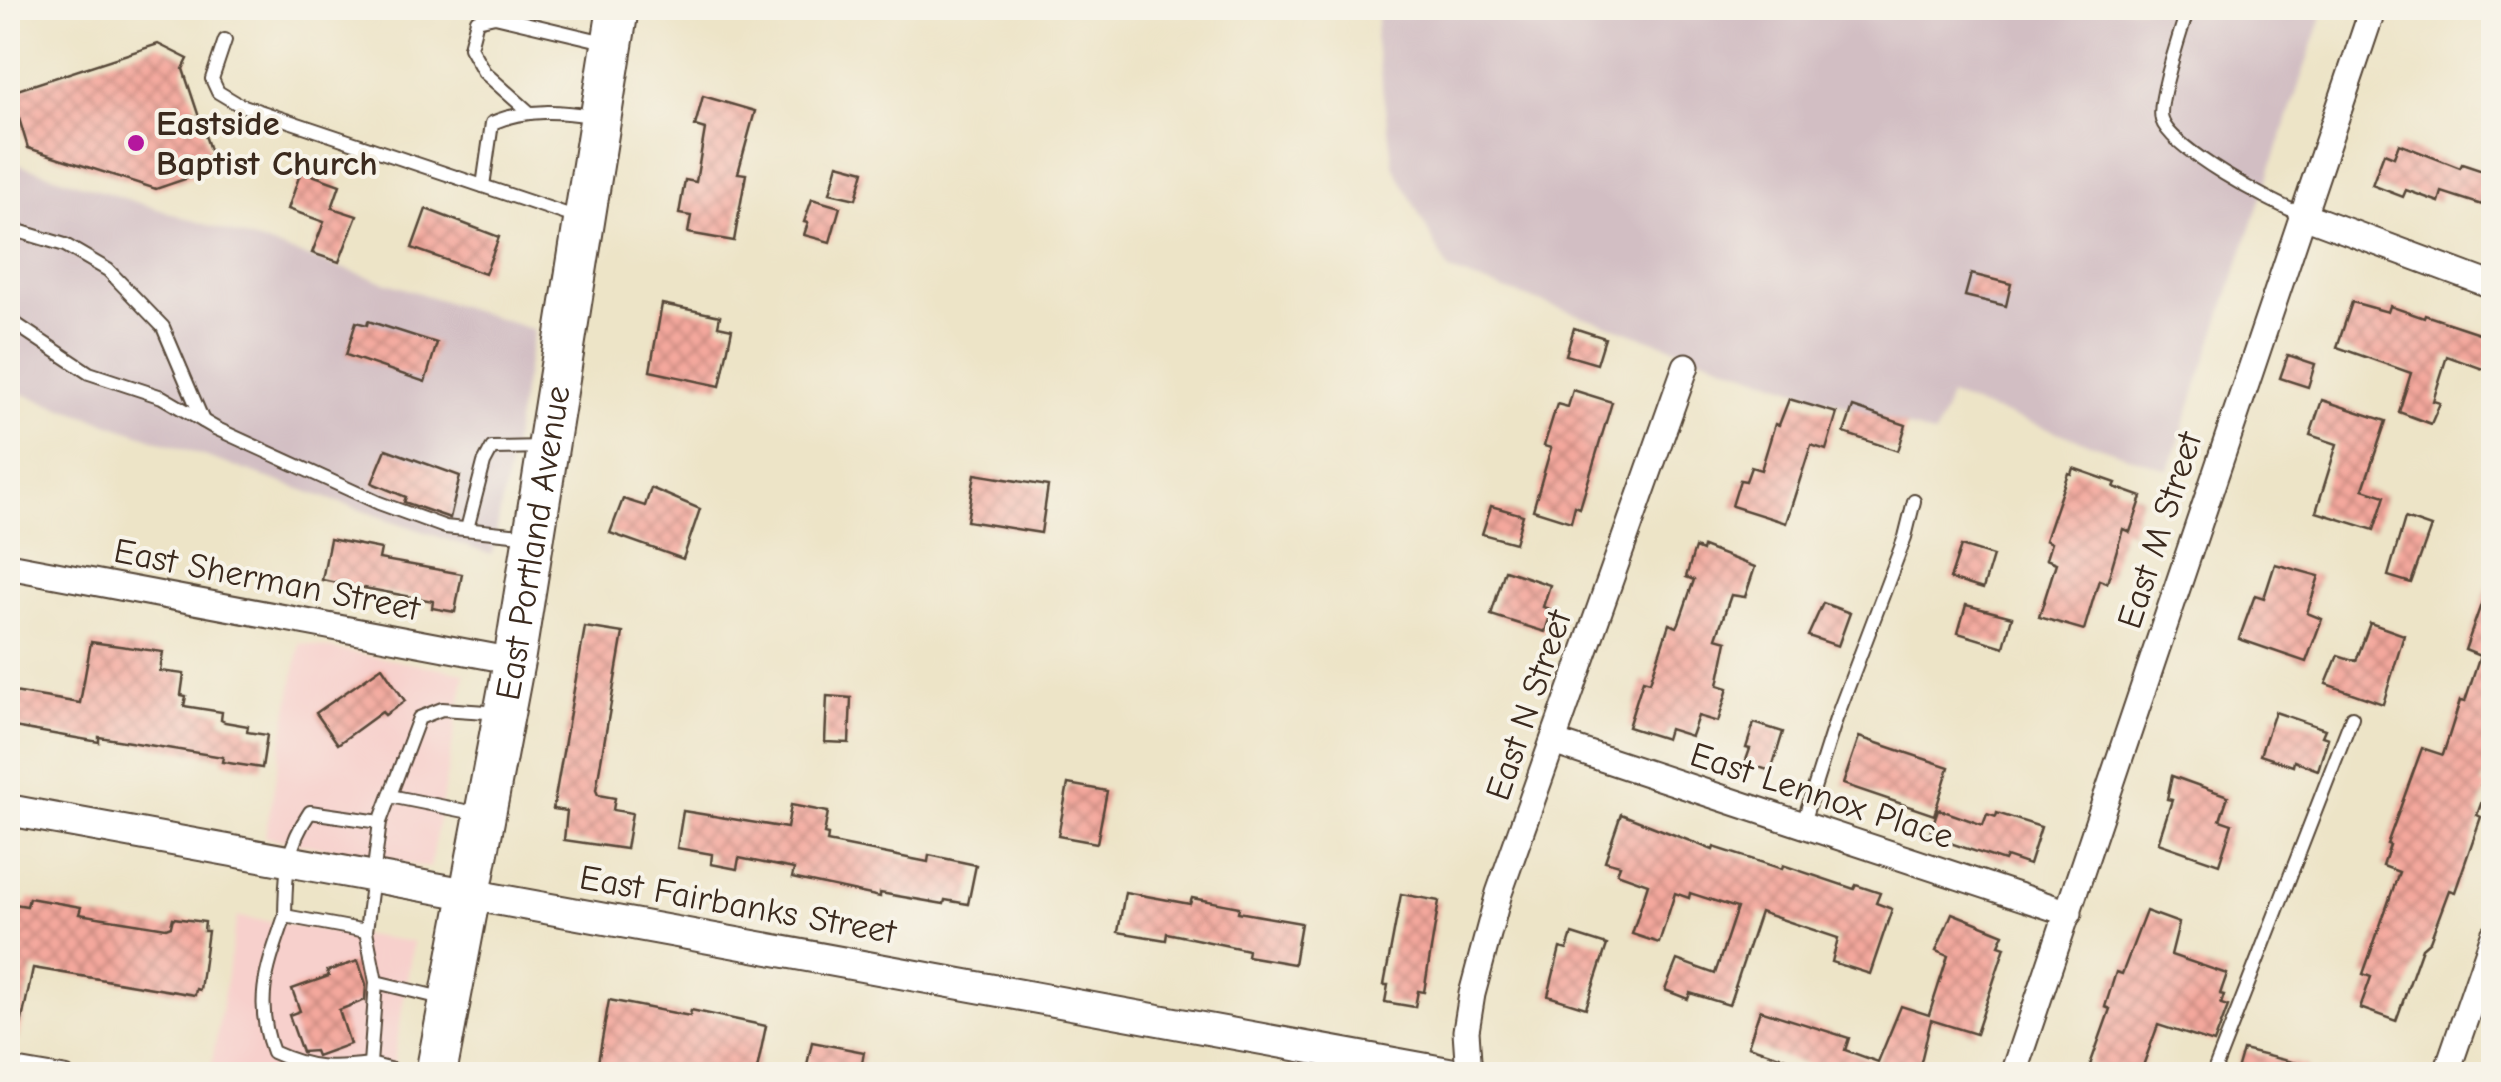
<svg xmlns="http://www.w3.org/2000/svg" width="2501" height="1082" font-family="'Comic Neue',sans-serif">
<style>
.built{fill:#f7d0cc}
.industrial{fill:#d2bec3}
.building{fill:url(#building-cross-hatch)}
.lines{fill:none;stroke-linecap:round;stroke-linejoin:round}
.service-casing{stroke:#564637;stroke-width:16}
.minor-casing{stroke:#564637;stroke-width:29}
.tertiary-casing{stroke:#564637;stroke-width:34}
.primary-casing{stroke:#564637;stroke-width:44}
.service{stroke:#fff;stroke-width:12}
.minor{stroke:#fff;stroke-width:25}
.tertiary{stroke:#fff;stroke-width:30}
.primary{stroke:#fff;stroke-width:40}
.poi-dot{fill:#b5179e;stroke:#f7f3e8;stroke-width:4}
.labels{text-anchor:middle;stroke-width:8;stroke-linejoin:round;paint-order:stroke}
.poi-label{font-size:35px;font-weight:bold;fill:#3b2a1e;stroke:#f7f3e8;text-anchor:start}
.street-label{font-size:35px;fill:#3b2a1e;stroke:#f7f3e8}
</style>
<defs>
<pattern id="building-cross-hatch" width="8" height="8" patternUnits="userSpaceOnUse" patternTransform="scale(2.5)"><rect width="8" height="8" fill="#f4a89d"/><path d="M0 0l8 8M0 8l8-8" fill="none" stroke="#c7897f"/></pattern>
</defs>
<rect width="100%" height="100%" fill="#f7f3e8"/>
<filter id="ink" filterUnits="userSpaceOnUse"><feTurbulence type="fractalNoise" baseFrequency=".01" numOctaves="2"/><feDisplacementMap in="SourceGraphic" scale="20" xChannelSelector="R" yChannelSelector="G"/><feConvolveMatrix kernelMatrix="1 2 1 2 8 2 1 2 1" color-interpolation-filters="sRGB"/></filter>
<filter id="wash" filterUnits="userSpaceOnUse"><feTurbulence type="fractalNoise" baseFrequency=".0048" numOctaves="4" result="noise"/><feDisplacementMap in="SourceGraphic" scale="40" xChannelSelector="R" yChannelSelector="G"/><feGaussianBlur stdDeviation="2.25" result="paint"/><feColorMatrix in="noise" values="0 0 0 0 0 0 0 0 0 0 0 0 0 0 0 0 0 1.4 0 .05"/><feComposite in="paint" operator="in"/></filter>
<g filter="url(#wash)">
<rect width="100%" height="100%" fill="#ede4c7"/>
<g class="built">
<polygon points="300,643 465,673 430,868 265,837"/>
<polygon points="237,917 413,942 392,1074 210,1074"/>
</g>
<g class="industrial">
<polygon points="1380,8 2325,8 2169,470 1950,396 1935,436 1449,271 1393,165 1375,37"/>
<polygon points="8,161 534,330 492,555 8,389"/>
</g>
<g id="blocks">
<g class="building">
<polygon points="158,44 188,59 183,69 211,153 197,175 156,189 28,148 11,92"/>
<polygon points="703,96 755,111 738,173 746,174 734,241 688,233 691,216 679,214 685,180 696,182 705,129 695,126"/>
<polygon points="2399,144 2460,168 2462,164 2492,174 2482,205 2442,192 2439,202 2406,190 2403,197 2372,185 2384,153 2394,157"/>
<polygon points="838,164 864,171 856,199 830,193"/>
<polygon points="301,171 340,185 332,208 357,216 339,262 312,253 324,222 288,209"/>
<polygon points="812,199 840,207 830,242 804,235 808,223 804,222"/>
<polygon points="426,209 499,237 485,274 412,248"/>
<polygon points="1971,274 2011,284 2006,306 1965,296"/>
<polygon points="2352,302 2388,312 2390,306 2424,318 2425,315 2494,338 2494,373 2447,356 2433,401 2440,403 2431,424 2399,412 2411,373 2337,347"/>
<polygon points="662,304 720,316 718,326 732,329 720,386 650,371"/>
<polygon points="368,321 437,343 425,382 346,355 356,322 367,325"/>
<polygon points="1574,328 1605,338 1597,364 1566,355"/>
<polygon points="2288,355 2315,364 2308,387 2280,378"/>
<polygon points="1573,390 1612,402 1580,508 1575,506 1571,522 1533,510 1551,448 1544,446 1557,404 1568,407"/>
<polygon points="1789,399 1837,413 1826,450 1811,445 1786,523 1732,506 1740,480 1746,481 1751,467 1761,470 1775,424 1779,425"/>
<polygon points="2322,400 2386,421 2363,489 2385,496 2374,530 2316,512 2337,444 2310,435"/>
<polygon points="1853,407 1906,425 1898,451 1844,433"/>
<polygon points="386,449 460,476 450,518 404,502 406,497 372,483"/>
<polygon points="2073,468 2116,483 2114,487 2142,497 2130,532 2123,529 2107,583 2099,580 2084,630 2039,617 2056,563 2046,559 2051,543 2045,540 2068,473 2071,474"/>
<polygon points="975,474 1048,486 1041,533 967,521"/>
<polygon points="651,488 700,509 683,559 610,533 623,499 645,506"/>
<polygon points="1491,506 1523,515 1515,543 1482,534"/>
<polygon points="2405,518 2431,527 2411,583 2388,576"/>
<polygon points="330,539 381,549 379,559 462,574 455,612 432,608 433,601 322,580"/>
<polygon points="1961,546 1993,556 1983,589 1950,579"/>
<polygon points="1703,547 1755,567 1745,597 1731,595 1716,638 1727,641 1718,685 1728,688 1718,722 1698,716 1691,736 1669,729 1666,739 1628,727 1643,680 1650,682 1669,624 1677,627 1679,623 1694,580 1686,577 1695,548 1702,551"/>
<polygon points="2275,564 2319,576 2307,613 2322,619 2306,662 2239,639 2255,595 2264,598"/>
<polygon points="1505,570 1550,585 1543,607 1552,610 1545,632 1491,615"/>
<polygon points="2490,579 2494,580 2494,750 2481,785 2487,787 2477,815 2481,817 2455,892 2449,890 2430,941 2422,948 2396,1021 2360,1008 2371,977 2363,974 2399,872 2383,866 2390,845 2387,844 2422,748 2443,755 2460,701 2465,702 2480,656 2465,650"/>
<polygon points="1823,603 1850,613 1838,646 1808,636"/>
<polygon points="1966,605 2012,617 2004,647 1958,633"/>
<polygon points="2370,623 2404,635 2383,704 2326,684 2338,655 2356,661"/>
<polygon points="585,627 623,633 596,790 598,795 615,798 613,810 632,813 626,849 564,840 567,811 553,809"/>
<polygon points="91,642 163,652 160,671 184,674 181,695 186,696 184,706 222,712 221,720 225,722 248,726 247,732 267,735 262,768 222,762 223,757 99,737 99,742 8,726 8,691 80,703"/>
<polygon points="382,667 405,701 385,715 382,712 338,744 316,713"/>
<polygon points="827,696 851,698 849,743 825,742"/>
<polygon points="2275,712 2325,729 2322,736 2328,738 2318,770 2294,761 2293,766 2260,755"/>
<polygon points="1754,723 1783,732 1771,771 1745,763 1750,749 1746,748"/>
<polygon points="1859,737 1949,767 1934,815 1843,784"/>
<polygon points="2172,776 2228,796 2220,820 2232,824 2219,864 2158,843 2172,800 2167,799"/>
<polygon points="1068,784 1107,791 1097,843 1058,836"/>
<polygon points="791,805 828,812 824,834 828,835 827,842 928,862 929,855 976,865 968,904 945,900 944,904 880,893 880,897 792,878 794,869 739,858 737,869 711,864 712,854 677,848 683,811 787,828"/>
<polygon points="1938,809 1983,825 1987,814 1996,817 1997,813 2041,827 2029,865 2006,857 2004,861 1929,836"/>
<polygon points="1621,814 1713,850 1714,847 1782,869 1783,865 1854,889 1856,885 1880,893 1876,903 1892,909 1870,974 1832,962 1838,938 1760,912 1729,1005 1690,993 1688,999 1665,990 1677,960 1715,974 1737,908 1690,893 1689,898 1675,893 1659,943 1632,934 1648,884 1617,873 1620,865 1605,861"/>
<polygon points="1125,892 1190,904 1192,898 1239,907 1238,912 1301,923 1294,964 1247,956 1248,950 1167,933 1166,940 1118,932"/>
<polygon points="1401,894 1439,901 1424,992 1418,991 1415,1007 1385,1002 1388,985 1384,985"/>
<polygon points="29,898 81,907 79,914 166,928 171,926 173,918 205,922 204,931 208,931 200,990 196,989 195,995 33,968 18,1039 8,1037 8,903 27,906"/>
<polygon points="2146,911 2179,923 2171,955 2227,974 2220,994 2224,995 2221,1004 2228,1006 2214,1043 2158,1025 2140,1074 2117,1074 2090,1065 2110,1009 2105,1007 2116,972 2122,974"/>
<polygon points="1952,913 2004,934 1999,945 2005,947 1976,1034 1931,1020 1918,1074 1836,1074 1748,1046 1760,1010 1849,1038 1845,1050 1878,1062 1901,1006 1929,1015 1948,956 1936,951"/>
<polygon points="1572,934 1607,945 1586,1008 1548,996 1560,948 1567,950"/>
<polygon points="358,961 366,984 365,1000 339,1010 350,1044 317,1056 315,1051 302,1052 289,1015 300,1011 292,989 329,976 327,971"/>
<polygon points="609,1000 690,1016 691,1010 766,1026 756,1074 596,1074"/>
<polygon points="812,1042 864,1052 860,1074 805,1074"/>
<polygon points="2243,1050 2308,1066 2307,1074 2236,1074"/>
</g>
</g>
</g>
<g filter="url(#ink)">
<use href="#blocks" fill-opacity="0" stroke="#564637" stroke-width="2.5"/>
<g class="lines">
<g class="service-casing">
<g id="service">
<path d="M2188 8C2182 29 2156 103 2162 120 2171 149 2272 203 2301 214"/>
<polyline points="225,40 212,79 218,92 238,104 578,218"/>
<polyline points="530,113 484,72 470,47 477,20 495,16 609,43"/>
<path d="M483 186 492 123C527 108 561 111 598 117"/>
<polyline points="8,228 65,245 108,270 163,327 203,421"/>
<polyline points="8,319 89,373 162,397 215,428 379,503 445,527 531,536"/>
<polyline points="467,529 484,463 492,448 544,447"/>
<polyline points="390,796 480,814"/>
<path d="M380 822 310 812C285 849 286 873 285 916L366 931 380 822 419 718 442 709 501 713"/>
<polyline points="1802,826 1836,719 1905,537 1914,501"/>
<path d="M285 916C268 966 253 1000 273 1052 310 1069 331 1069 370 1064"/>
<polyline points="366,931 376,982 370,1064 407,1074"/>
<polyline points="376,982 446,999"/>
<polyline points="8,1064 67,1074"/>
<polyline points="2213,1074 2352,717"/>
</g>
</g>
<g class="minor-casing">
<g id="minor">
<polyline points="2301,214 2494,286"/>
<polyline points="8,566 514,661"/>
<polyline points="1553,742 2069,913"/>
<polyline points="1469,1074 1466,1031 1472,994 1499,893 1686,366"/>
<polyline points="2013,1074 2373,8"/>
<polyline points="2446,1074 2494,935"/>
</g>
</g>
<g class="tertiary-casing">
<polyline id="tertiary" points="8,810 1454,1074"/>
</g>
<g class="primary-casing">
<g id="primary">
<path id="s1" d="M436 1074 514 661 618 8"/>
</g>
</g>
<use href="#service" class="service"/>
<use href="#minor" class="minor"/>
<use href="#tertiary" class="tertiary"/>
<use href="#primary" class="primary"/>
</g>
</g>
<circle class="poi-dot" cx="136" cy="143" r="10"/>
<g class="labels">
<g class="poi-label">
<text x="156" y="135">Eastside<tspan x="156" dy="40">Baptist Church</tspan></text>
</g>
<g class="street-label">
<text transform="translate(2159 530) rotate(-72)" y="12">East M Street</text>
<text dy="12" stroke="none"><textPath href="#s1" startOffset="540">East Portland Avenue</textPath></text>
<text transform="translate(267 579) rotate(11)" y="12">East Sherman Street</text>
<text transform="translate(1528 705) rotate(-71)" y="12">East N Street</text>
<text transform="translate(1822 795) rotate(18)" y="12">East Lennox Place</text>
<text transform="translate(738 904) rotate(10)" y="12">East Fairbanks Street</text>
</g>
</g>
<rect width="2501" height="1082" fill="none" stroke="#f7f3e8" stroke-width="40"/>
</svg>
